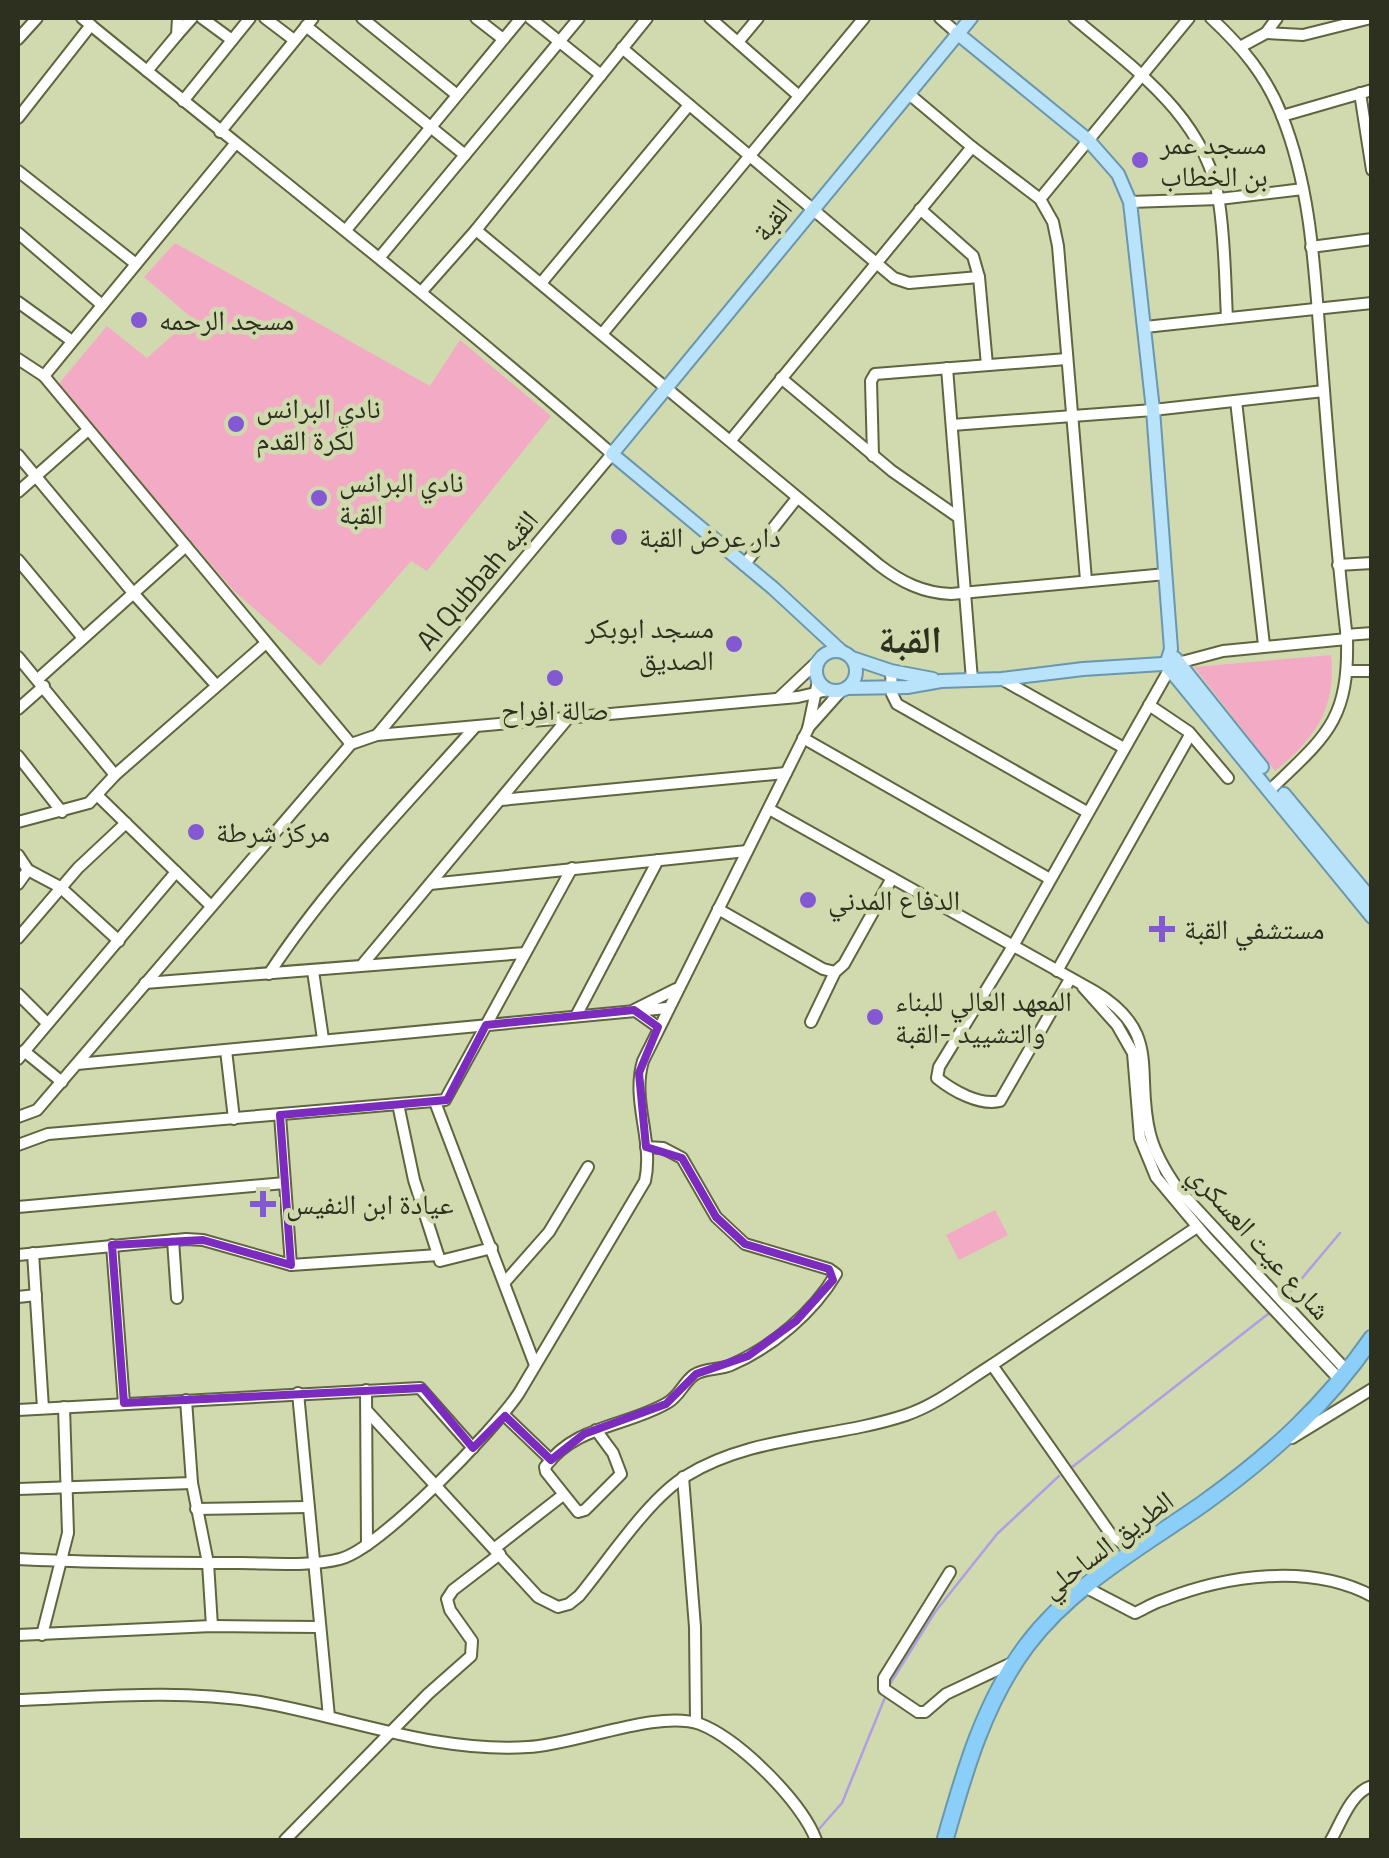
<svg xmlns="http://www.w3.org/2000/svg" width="1389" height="1858" font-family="'Titillium Web','Noto Naskh Arabic',sans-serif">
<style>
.green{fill:#f3abc5}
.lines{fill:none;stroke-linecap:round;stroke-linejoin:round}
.stream{stroke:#b09ee3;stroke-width:2.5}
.minor-casing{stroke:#5f653f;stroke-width:14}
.major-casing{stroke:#6a97ad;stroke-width:16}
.highway-casing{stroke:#6a97ad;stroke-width:19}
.minor{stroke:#fff;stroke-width:10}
.major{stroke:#b9e2fb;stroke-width:12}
.highway{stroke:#8bcff9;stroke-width:15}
.marked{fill:none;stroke:#7b2cbf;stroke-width:8;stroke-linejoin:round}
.poi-dot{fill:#8359d3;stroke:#d1d9ae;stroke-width:4}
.labels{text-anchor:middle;stroke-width:9;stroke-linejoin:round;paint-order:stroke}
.poi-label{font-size:28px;fill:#2d301f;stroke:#d1d9ae;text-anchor:start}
.street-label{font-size:28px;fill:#2d301f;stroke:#d1d9ae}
.district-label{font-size:38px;font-weight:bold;fill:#2d301f;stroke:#d1d9ae}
</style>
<rect width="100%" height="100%" fill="#d1d9ae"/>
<g class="green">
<polygon points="175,243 430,386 460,340 551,416 427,571 411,561 320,666 234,591 57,386 107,326 147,358 192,318 144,277"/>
<path d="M1331 655C1337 707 1315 739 1275 771L1194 667Z"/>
<polygon points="995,1210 1008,1235 959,1260 946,1235"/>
</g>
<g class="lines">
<g class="stream">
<polyline points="1287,1296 1340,1233"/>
<polyline points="1071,1468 1268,1314"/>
<polyline points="888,1687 935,1612 997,1534 1059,1476"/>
<polyline points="819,1829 842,1803 886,1695"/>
<polyline points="804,1840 805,1840"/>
</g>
<g class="minor-casing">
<g id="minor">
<path d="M82 18C259 163 440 303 612 454L377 735"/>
<polyline points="202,18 232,40"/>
<polyline points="265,18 294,40"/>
<polyline points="362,18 457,95"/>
<polyline points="476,18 503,39"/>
<polyline points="530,18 601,75"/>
<polyline points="710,18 799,96"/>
<polyline points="940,18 957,33"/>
<path d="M1074 18C1134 69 1206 117 1219 202 1225 240 1225 280 1227 318"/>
<path d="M1211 18C1242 47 1266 75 1282 116 1313 193 1315 282 1322 364 1329 456 1336 547 1347 639 1349 721 1326 736 1270 790"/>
<polyline points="306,26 465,155"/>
<polyline points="1266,33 1303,35 1371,18"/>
<polyline points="177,35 192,18"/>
<polyline points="18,39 37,18"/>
<polyline points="738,42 758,18"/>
<polyline points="1242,46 1266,33 1277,18"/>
<polyline points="622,48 894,278 909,283 979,277"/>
<polyline points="147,71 177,35 178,18"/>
<polyline points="1360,93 1372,170"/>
<polyline points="909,94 972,147 1040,199 1053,222 1058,246 1086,580"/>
<polyline points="183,101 250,18"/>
<polyline points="1282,116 1372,90"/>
<polyline points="18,118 91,25"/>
<polyline points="220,132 313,18"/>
<polyline points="235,144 44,376 351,744"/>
<polyline points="18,171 136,264"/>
<polyline points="1040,199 1189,18"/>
<polyline points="1130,202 1219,199 1303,189"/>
<polyline points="920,209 973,256 979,277 987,365"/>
<polyline points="346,230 521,18"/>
<path d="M476 230 879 565C901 582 923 593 951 594L1166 574"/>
<polyline points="18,233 102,305"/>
<polyline points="1311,247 1372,239"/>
<polyline points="380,257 579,18"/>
<polyline points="542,282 689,105"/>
<polyline points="423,290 476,230 647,18"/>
<polyline points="18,302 72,341"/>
<polyline points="1145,327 1372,303"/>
<polyline points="602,334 864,18"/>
<polyline points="18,359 44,376"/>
<polyline points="947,368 972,680"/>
<polyline points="781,378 892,471 958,517"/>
<polyline points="1236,401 1264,645"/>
<polyline points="952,425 1153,410 1324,391"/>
<polyline points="731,440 972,147"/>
<polyline points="18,455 134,594 216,685"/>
<polyline points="873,456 871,381 875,374 1067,359"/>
<polyline points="18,492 88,430"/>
<polyline points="18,560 83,638"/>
<polyline points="744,565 797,498"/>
<polyline points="1338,565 1372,563"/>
<polyline points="1346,635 1372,633"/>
<polyline points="18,657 115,775"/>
<polyline points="1178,663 1223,651 1347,639"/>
<polyline points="891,671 892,694 897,704 1087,812"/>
<polyline points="1347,671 1372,671"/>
<polyline points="38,679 186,546"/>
<polyline points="1003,680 1124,748"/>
<polyline points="780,697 818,661"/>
<polyline points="1149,705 1189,732 1228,778"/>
<polyline points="18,709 44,686"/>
<polyline points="808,728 841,691"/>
<polyline points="803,738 1050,879"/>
<polyline points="18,756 62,812"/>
<polyline points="97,795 211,906"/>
<polyline points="501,800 786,773"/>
<path d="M769 809 1094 991C1164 1033 1134 1073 1150 1134 1155 1154 1166 1172 1178 1189L1346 1370"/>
<polyline points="18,822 89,803 115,775 266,643"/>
<polyline points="18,855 28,870 60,887 119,941"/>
<polyline points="18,884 28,870"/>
<polyline points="430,884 747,851"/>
<polyline points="718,909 823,969 835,972"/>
<polyline points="18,938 78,868 126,823"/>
<polyline points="362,965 569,717"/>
<polyline points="313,971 323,1039"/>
<polyline points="1057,971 1190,735"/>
<path d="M269 974C326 886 405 806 475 727"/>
<path d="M1070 979 1000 1101C980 1106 953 1091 937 1078L939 1067 1013 946 1169 670"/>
<polyline points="145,983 525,953"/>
<polyline points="1083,987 1117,1025 1133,1053 1140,1138 1156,1177 1207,1238 1339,1379"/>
<polyline points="18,994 47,1023"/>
<polyline points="576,1016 658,860"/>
<polyline points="811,1022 835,972 844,964 892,878"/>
<polyline points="658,1027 634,1010 676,989"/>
<polyline points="226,1050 234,1119"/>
<polyline points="24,1051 62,1082"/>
<polyline points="18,1059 176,872"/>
<polyline points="77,1064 667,1008"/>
<polyline points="435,1102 535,1365"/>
<polyline points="398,1104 414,1180 440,1261 492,1248"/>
<polyline points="280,1115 291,1265"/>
<polyline points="18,1117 37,1110 351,744 377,735 798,697 828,690"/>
<polyline points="18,1145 48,1134 445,1100 572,868"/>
<polyline points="18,1207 285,1183"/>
<polyline points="173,1240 177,1298"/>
<polyline points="112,1245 124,1403"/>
<polyline points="33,1253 43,1408"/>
<polyline points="18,1255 186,1239 203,1240 291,1265 438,1255"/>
<polyline points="505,1282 549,1232 588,1167"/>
<polyline points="18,1297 36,1295"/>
<polyline points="992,1365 1197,1227"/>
<polyline points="366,1390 367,1545"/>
<polyline points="298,1393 329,1717"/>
<polyline points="186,1400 192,1483 208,1563 212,1626"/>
<polyline points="18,1410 420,1388 473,1448"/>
<path d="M367 1411 538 1597 558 1607 569 1604 579 1596C608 1561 649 1498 686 1476 752 1435 834 1439 906 1415 938 1404 963 1383 992 1365L1112 1536 1133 1551"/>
<polyline points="504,1415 551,1460"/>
<path d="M596 1430 613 1453 621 1474 585 1510 578 1512 546 1472 545 1467C575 1425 626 1427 667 1403 679 1397 683 1383 694 1375 704 1368 720 1370 731 1365 772 1347 813 1313 836 1274L829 1269 745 1244 716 1217 682 1158 663 1148 646 1147"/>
<polyline points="1292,1438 1372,1389"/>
<polyline points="683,1477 695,1627 696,1722"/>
<polyline points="18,1489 192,1483"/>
<polyline points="196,1509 307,1507"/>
<polyline points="495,1548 563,1495"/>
<path d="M18 1559C92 1563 166 1563 240 1563 273 1563 309 1567 340 1559 380 1549 495 1429 519 1393L645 1181C654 1141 631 1101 643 1061L808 729 818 681"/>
<polyline points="950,1572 884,1678 884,1689 918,1712 925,1712 946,1694 1016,1661"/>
<path d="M1085 1587 1135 1613C1144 1609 1153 1603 1163 1600 1226 1575 1310 1563 1372 1596"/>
<polyline points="18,1635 212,1626 319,1627"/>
<polyline points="42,1635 68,1533 64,1407"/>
<path d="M18 1700C98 1697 180 1689 260 1702 350 1718 435 1753 528 1747 575 1745 658 1709 700 1724 739 1739 802 1802 816 1840"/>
<polyline points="285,1840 428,1694 471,1656 472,1641 450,1610 447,1599 453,1590 500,1554"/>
<path d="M1331 1840C1341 1823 1351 1792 1372 1786"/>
</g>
</g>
<g class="major-casing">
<g id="major">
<polyline points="957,33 1088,140 1118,174 1130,202 1153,410 1171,649 1166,665 1372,917"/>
<circle cx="836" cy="671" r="20"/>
<polyline points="841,651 773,588 612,454 971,18"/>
<polyline points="852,658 891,671 933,679"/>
<polyline points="1175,658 1262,767"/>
<polyline points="847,688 907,687 941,681 1002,679 1083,669 1178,663"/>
<polyline points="1284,794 1372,900"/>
</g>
</g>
<g class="highway-casing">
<path id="highway" d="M945 1840C964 1773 984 1702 1027 1645 1073 1584 1143 1546 1204 1503 1271 1455 1325 1406 1372 1338"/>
</g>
<use href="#minor" class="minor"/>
<use href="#major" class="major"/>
<use href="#highway" class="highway"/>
</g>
<path class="marked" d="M634 1010 658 1027 639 1073 646 1147 682 1158 716 1217 745 1244 829 1269 833 1280 796 1321 748 1356 696 1374 666 1404 584 1434 551 1460 505 1416 473 1448 423 1388 124 1403 112 1245 203 1240 291 1265 280 1115 447 1100 486 1025Z"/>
<g class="poi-dot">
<circle cx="1140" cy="160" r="10"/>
<circle cx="139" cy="320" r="10"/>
<circle cx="236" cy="424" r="10"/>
<circle cx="319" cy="498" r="10"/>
<circle cx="619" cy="537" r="10"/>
<circle cx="734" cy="644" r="10"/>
<circle cx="555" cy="678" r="10"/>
<circle cx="196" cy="832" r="10"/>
<circle cx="808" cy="900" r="10"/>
<path d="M1157 914h10v10h10v10h-10v10h-10v-10h-10v-10h10z"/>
<circle cx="875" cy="1017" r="10"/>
<path d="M258 1189h10v10h10v10h-10v10h-10v-10h-10v-10h10z"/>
</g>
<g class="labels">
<g class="poi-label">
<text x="1160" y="154">مسجد عمر<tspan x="1160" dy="32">بن الخطاب</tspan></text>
<text x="159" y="330">مسجد الرحمه</text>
<text x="256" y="418">نادي البرانس<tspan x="256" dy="32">لكرة القدم</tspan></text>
<text x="339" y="492">نادي البرانس<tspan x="339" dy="32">القبة</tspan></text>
<text x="639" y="547">دار عرض القبة</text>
<text x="714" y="638" text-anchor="end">مسجد ابوبكر<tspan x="714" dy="32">الصديق</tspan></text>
<text x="555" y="720" text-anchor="middle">صالة افراح</text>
<text x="216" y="842">مركز شرطة</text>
<text x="828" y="910">الدفاع المدني</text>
<text x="1184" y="939">مستشفي القبة</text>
<text x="895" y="1011">المعهد العالي للبناء<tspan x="895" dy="32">والتشييد -القبة</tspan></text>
<text x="286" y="1214">عيادة ابن النفيس</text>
</g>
<g class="street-label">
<text transform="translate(772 220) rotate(-51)" y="10">القبة</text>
<text transform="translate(477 580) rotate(-50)" y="10">Al Qubbah القبه</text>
<text transform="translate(1260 1242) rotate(48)" y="10">شارع عيت العسكري</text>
<text transform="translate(1107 1544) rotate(-37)" y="10">الطريق الساحلي</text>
</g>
<g class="district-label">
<text x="910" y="653">القبة</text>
</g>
</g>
<rect width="1389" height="1858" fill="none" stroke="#2d301f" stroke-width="40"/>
</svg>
